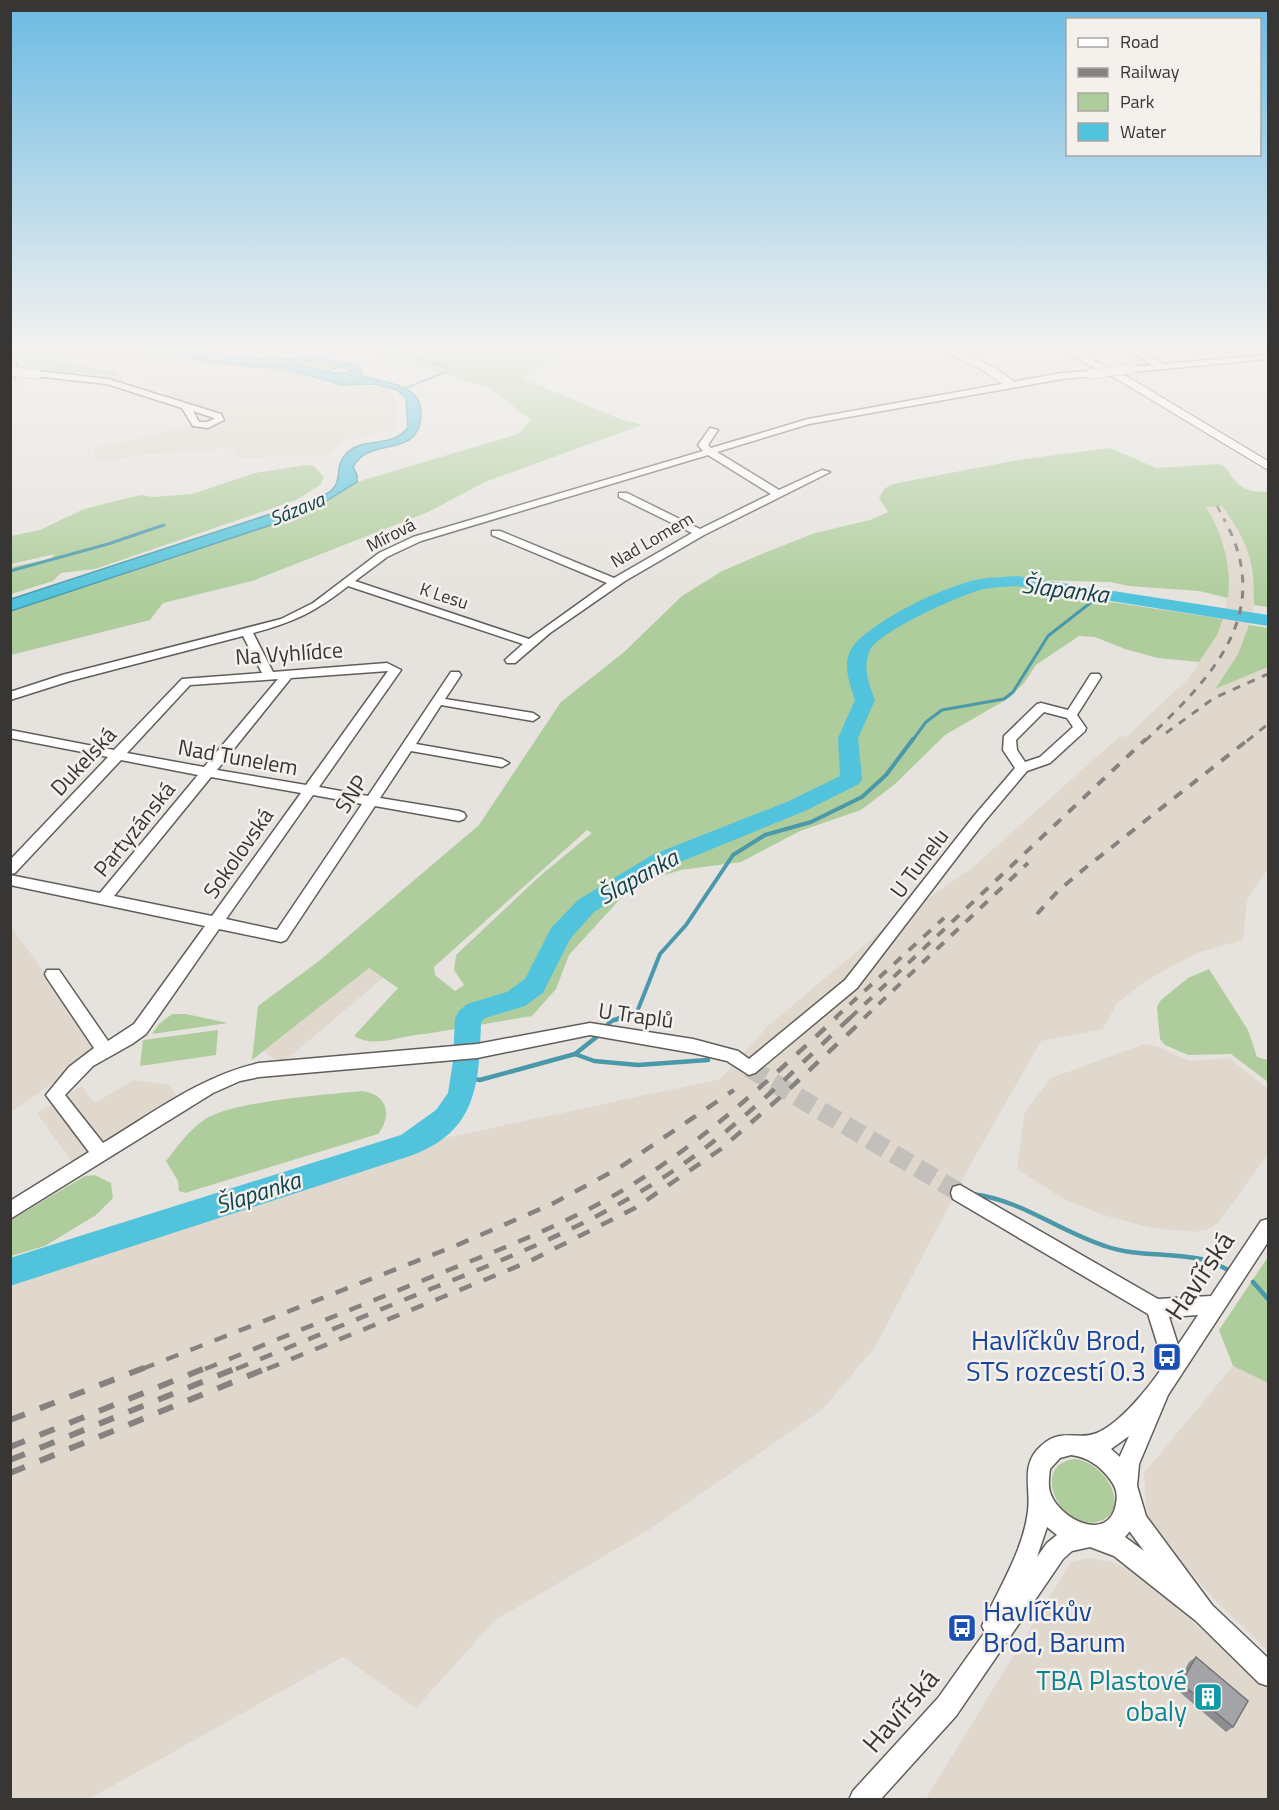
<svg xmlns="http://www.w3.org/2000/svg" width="1279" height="1810" font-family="'Titillium Web',sans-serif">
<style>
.built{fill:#e1d8cd}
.green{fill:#afcd9c;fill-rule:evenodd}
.water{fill:#51c3dc;stroke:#4a99aa;stroke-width:1.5;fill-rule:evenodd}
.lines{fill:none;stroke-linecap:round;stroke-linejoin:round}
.stream-far3{stroke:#4a99aa;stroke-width:2}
.stream-far2{stroke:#4a99aa;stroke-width:3}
.stream-far1{stroke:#4a99aa;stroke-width:4}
.stream{stroke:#4a99aa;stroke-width:4.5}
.river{fill:#51c3dc;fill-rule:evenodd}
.minor-tunnel{stroke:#c3c0bc;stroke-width:19;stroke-dasharray:19 9;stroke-linecap:butt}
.minor-casing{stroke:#615e5a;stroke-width:3}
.major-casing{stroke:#615e5a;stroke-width:2}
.minor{fill:#fff;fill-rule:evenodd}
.major{fill:#fff;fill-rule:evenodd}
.rail-far4{stroke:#858280;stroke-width:2;stroke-dasharray:7 7;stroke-linecap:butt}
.rail-far3{stroke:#858280;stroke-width:3;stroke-dasharray:8 8;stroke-linecap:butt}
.rail-far2{stroke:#858280;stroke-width:4;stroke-dasharray:10 10;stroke-linecap:butt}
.rail-far1{stroke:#858280;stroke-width:4.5;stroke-dasharray:13 13;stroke-linecap:butt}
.rail{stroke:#858280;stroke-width:6;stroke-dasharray:16 16;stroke-linecap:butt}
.minor-bridge-casing{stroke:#615e5a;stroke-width:10;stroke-linecap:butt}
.minor-bridge{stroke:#fff;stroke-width:9}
.wall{fill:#8d8c90}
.building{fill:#a4a3a8;stroke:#737276;stroke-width:1.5}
.labels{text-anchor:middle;stroke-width:5;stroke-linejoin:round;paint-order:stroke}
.far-street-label{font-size:18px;fill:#383635;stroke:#f4f0ec}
.far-water-label{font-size:20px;font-style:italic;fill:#0f424d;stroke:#f4f0ec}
.street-label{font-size:22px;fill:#383635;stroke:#f4f0ec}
.water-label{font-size:24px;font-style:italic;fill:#0f424d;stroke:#f4f0ec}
.near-street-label{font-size:27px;fill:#383635;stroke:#f4f0ec}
.near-transit-label{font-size:27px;fill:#164399;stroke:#f4f0ec;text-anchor:end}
.near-culture-label{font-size:27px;fill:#0d838f;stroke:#f4f0ec;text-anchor:end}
</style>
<rect width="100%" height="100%" fill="#e6e3de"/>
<g class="built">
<polygon points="11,346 16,346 24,367 21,384 11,403"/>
<polygon points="76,346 109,346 306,376 343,386 369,385 386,387 393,393 397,404 394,431 346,440 327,455 240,458 227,447 214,448 214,451 143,454 115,460 99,460 95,455 95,448 194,425 221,424 228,419 223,415 162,395 171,390 135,381 125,379 120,382 100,377 44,372"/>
<polygon points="1206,506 1222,506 1239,530 1248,550 1254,593 1254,605 1249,625 1238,654 1215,688 1268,667 1268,869 1247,900 1243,940 1197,953 1147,980 1117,1003 1103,1029 1041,1041 973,1160 875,1347 823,1409 650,1529 494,1621 416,1708 343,1657 89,1799 11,1800 11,1283 399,1158 435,1140 720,1079 768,1026 881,931 973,867 1120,736 1126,737 1188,679 1217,635 1223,619 1229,589 1225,548"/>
<polygon points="10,926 44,971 94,1048 80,1064 11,1112"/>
<polygon points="369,968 383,978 281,1064 264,1051"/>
<polygon points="1144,1044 1157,1046 1189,1061 1229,1058 1268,1089 1268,1154 1218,1223 1206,1230 1194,1232 1152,1228 1103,1215 1065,1200 1017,1169 1024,1114 1051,1078"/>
<polygon points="134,1080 169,1085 178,1097 72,1162 37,1113 82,1086 95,1103"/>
<polygon points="1233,1366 1268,1383 1268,1651 1213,1598 1182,1563 1151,1524 1146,1508 1144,1473"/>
<polygon points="1090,1558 1112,1562 1134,1571 1268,1687 1268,1799 925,1800 1071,1562"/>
</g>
<g class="green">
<polygon points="16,346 108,346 249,366 286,368 326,380 268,370 161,359 100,348 67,350 56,356 55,362 115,371 119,376 32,370 24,367"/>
<polygon points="368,346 570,346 536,373 521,378 620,419 642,425 487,481 428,512 252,581 163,603 150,620 11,655 10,611 274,524 318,506 357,482 518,434 531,420 490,388 375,354"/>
<polygon points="319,361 346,367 327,372 286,363"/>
<path d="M1110 448 1156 468 1219 464C1229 467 1229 475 1236 482 1244 491 1257 492 1268 492V607L1254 605C1254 559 1248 542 1222 506L1206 507C1223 534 1232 567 1228 598L1199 591 1129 586 1110 582 1002 579 1017 585 1061 588 1078 597 1223 619 1217 635 1199 662 1158 658 1125 649 1095 637 1079 636 1036 665 1024 683 1009 698 945 735 895 784 861 810 800 831 741 862 681 870 655 878 621 898 569 955 556 989 532 1016 425 1034C401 1035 375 1049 354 1036L398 988 369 968 252 1060 258 1006 319 961 479 825 561 702 624 652 682 596 722 571 764 553 815 533 870 520 888 512 879 498 884 489 893 484 1018 460ZM587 830 592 833 541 875 456 955 454 970 464 985 455 991 435 975 434 967Z"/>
<polygon points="305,465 314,466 324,477 320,485 296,500 95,569 61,573 53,581 11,594 11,567 50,559 55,554 11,564 11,536 40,530 82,510 107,503 141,495 153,497 192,494 255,473"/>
<polygon points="1249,625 1268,628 1268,667 1215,689 1238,654"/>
<polygon points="1209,969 1248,1030 1257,1057 1268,1060 1268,1082 1231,1054 1188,1055 1165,1045 1160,1039 1157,1007 1161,1000 1188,978"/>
<polygon points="172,1014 186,1014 228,1023 152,1034 159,1024"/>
<polygon points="218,1030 216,1055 140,1066 143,1040"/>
<path d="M362 1091C387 1094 393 1115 378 1134L185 1193 179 1191 178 1181 166 1161C177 1147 188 1131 204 1120 231 1101 325 1095 362 1091Z"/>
<polygon points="95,1175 111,1183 113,1198 96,1215 45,1246 11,1256 11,1220 85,1176"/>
<polygon points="1268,1257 1268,1383 1233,1366 1219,1330"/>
<path d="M1074 1459C1106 1461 1135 1514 1096 1522 1059 1529 1030 1465 1074 1459Z"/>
</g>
<path class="water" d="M108 346H159L269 360 317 357 351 364 360 368 362 375C384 384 423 382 421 416 418 460 370 435 353 467L357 475V482L318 506 274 524 11 611V599L313 500C319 497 329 494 333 489 343 478 333 465 349 451 366 437 394 448 408 427L406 398 397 390 375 384 341 385 286 368 249 366ZM319 361 339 365 353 372 332 373 287 363Z"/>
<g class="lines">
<g class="stream-far3">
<polyline points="328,346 385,348 449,368 446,372 403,389"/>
<polyline points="321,373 345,365"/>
</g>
<g class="stream-far2">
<polyline points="10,571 108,544 164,525"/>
<polyline points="912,741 926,722 942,710 1004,699 1013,692 1048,636 1103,593"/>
</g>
<polyline class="stream-far1" points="619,1018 637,1012 660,954 686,925 733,855 765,835 811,822 862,797 886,775 913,739"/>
<g class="stream">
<polyline points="604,1029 611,1021 624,1017"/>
<polyline points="575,1054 599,1035"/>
<polyline points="464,1077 480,1080 575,1054 594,1061 638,1065 708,1060"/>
<path d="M972 1194C1022 1200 1058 1231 1105 1246 1136 1257 1169 1252 1201 1259 1212 1261 1221 1267 1231 1271"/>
<polyline points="1253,1282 1268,1299"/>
</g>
<path class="river" d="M1017 576 1268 615V626L1017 586C1005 587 991 587 980 590 958 596 880 631 870 650 862 666 869 684 875 700L858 738 862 779 859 784 805 811 668 867 594 912 570 939 543 993 525 1006 485 1018 481 1022C479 1083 478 1132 410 1156L10 1286V1258L401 1135 436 1110 448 1093 453 1061 455 1018 459 1011 467 1004 507 992 525 979 551 928 578 900 652 855 789 801 840 776 838 738 855 700C850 685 843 667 850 651 865 623 949 584 980 579 992 577 1005 577 1017 576Z"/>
<polyline class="minor-tunnel" points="749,1068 960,1193"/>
<g class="minor-casing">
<g id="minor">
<polygon points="1119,346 1129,346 1164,364 1268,355 1268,359 1132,372 1129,371 1129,367 1153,365"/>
<path d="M37 371 108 379 221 414 224 420 208 428 193 426 182 408 107 384 34 376V372ZM193 411 214 418V419L207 422H199Z"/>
<path d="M1090 371 1094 374 1093 376 1062 379 809 424 717 452 779 490 822 470 830 472 704 535 625 581 550 633 515 663H507L505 660 523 644 348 586C315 612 294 622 253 633L273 672 387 663 401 670 319 787 368 796 451 672H459L461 675 445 699 533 713 539 717 533 721 441 705 416 744 502 759 509 763 502 767 411 751 380 798 459 811 464 813 466 816 464 819 459 821 375 806 286 940 281 942 219 929 146 1034 132 1044 93 1066 65 1095 103 1143C153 1113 201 1076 259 1063L477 1044 590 1023 693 1039 738 1051 749 1059 845 980 974 816 1015 768 1003 750 1004 736 1037 704 1041 703 1068 710 1091 674H1099L1101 677 1077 715 1086 728 1085 731 1050 763 1027 771 984 822 857 988 755 1073 749 1075 727 1061 693 1053 590 1035 477 1058 259 1077 240 1081 213 1093 10 1219V1201L89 1152 46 1095 69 1067 94 1048 47 978 45 974 47 970H59L108 1041 134 1024 205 926 10 885V875L100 893 198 775 121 760 15 873 10 874V860L108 757 10 738V730L114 750 182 679 262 673 243 636 70 681 10 700V692L62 675 281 619 313 603 379 553 413 537 703 451 698 445 710 428 718 430 708 445 711 448 808 419 1062 373ZM708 455 771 494 700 529 627 493H619V497L692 533 614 578 500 531H492V535L607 583 529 639 355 581 387 557 421 541ZM388 671 306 785 217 770 291 678ZM278 679 204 767 127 753 190 685ZM1044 712 1067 718 1073 727 1040 757 1025 762 1017 750 1016 740ZM211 777 301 793 212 916 114 896ZM313 795 362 804 277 930 226 919Z"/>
<path d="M960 1185 1158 1299 1211 1296 1261 1221 1268 1219V1242L1168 1395 1139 1464 1137 1486 1146 1516 1212 1605 1268 1658V1686L1259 1683 1196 1621 1114 1556 1090 1547 1072 1551 1063 1559 956 1716 880 1800H849L853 1791 938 1698 985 1632 982 1626C998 1589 1023 1552 1028 1511 1031 1488 1020 1464 1041 1446 1061 1427 1078 1441 1097 1433 1121 1423 1150 1386 1164 1365L1148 1314 953 1199 951 1193 953 1187ZM1198 1315 1178 1345 1169 1317ZM1129 1436 1120 1456V1457L1111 1449ZM1071 1455C1087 1457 1099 1465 1109 1478 1116 1487 1118 1493 1116 1504 1109 1544 1058 1519 1050 1492 1048 1486 1049 1476 1050 1469L1060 1458ZM1047 1527 1057 1535 1047 1543 1037 1557ZM1130 1531V1532L1144 1551 1125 1537Z"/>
</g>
</g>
<g class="major-casing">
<g id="major">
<path d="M932 346C955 345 1000 367 1017 385L1015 387H1007L979 368Z"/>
<polygon points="1053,346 1066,346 1128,377 1268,461 1268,470 1120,381"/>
</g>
</g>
<use href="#minor" class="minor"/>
<use href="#major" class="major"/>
<g class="rail-far4">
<polyline points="10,348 18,367 10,394"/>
<polyline points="1217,506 1225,521"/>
</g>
<g class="rail-far3">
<polyline points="1166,733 1214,698 1268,674"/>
<path d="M1145 741C1211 678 1276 614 1224 519"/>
<polyline points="1247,741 1268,724"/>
</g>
<g class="rail-far2">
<polyline points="1037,914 1059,890 1084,869 1249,739"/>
<polyline points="835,1018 944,918"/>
<polyline points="850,1018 1146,739"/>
<polyline points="864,1018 1028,863"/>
</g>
<g class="rail-far1">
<polyline points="142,1369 455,1246 552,1204 619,1168 734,1090"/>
<path d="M205 1369C283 1337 362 1305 441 1273 504 1248 571 1222 630 1186 707 1139 771 1078 837 1017"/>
<path d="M236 1369C302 1342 367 1315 433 1288 516 1255 599 1221 673 1171 739 1127 794 1070 851 1017"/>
<polyline points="267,1369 528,1262 635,1208 721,1149 785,1093 866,1017"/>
</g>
<g class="rail">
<polyline points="10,1420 146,1367"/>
<polyline points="10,1447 208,1367"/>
<polyline points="10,1460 239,1367"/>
<polyline points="10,1473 270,1367"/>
</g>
<g class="minor-bridge-casing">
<g id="minor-bridge">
<polyline points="10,371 37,374"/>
<polyline points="1090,374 1132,369"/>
</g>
</g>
<use href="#minor-bridge" class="minor-bridge"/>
</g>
<polygon class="wall" points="1196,1657 1233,1727 1226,1732 1175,1688 1189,1662"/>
<polygon class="building" points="1196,1657 1248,1701 1233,1727 1181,1683"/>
<linearGradient id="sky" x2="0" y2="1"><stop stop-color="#6bbae3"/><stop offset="0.58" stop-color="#f4f2f0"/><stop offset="1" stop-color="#f4f2f0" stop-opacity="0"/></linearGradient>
<rect width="1279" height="599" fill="url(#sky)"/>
<defs>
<g id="bus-square" transform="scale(1.5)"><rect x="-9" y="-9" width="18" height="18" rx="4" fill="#1a4fb4" stroke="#f4f0ec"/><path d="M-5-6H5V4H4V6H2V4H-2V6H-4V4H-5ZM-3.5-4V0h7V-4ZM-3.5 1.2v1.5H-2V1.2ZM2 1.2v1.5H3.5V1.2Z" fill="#fff"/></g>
<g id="building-square" transform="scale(1.5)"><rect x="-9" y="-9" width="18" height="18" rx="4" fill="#0f9aa8" stroke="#f4f0ec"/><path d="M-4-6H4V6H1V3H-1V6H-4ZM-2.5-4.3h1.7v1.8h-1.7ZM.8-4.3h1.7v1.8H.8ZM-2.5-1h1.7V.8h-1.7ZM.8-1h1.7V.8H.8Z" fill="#fff"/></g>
</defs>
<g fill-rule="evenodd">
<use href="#bus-square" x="1167" y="1357"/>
<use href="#bus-square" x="962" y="1628"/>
<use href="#building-square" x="1208" y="1697"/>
</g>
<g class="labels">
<g class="far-street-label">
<text transform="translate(391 535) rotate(-27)" y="6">Mírová</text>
<text transform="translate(652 540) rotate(-30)" y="6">Nad Lomem</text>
<text transform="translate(444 596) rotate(18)" y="6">K Lesu</text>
</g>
<g class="far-water-label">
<text transform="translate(297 509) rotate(-22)" y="7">Sázava</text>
</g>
<g class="street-label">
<text transform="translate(289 653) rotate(-4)" y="8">Na Vyhlídce</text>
<text transform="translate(238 757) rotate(10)" y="8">Nad Tunelem</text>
<text transform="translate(83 761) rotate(-47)" y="8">Dukelská</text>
<text transform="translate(351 794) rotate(-57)" y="8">SNP</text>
<text transform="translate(134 829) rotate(-51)" y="8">Partyzánská</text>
<text transform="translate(238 853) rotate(-55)" y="8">Sokolovská</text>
<text transform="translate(919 863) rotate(-53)" y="8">U Tunelu</text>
<text transform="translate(636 1015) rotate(8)" y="8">U Traplů</text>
</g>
<g class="water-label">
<text transform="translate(1065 590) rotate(7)" y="8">Šlapanka</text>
<text transform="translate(638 877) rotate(-29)" y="8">Šlapanka</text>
<text transform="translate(258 1193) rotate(-18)" y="8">Šlapanka</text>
</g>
<g class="near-street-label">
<text transform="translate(1200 1276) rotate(-56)" y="9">Havířská</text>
<text transform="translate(901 1711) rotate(-49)" y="9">Havířská</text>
</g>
<g class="near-transit-label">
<text x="1146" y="1350">Havlíčkův Brod,<tspan x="1146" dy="31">STS rozcestí 0.3</tspan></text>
<text x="983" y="1621" text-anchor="start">Havlíčkův<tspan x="983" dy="31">Brod, Barum</tspan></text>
</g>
<g class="near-culture-label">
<text x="1187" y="1690">TBA Plastové<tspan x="1187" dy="31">obaly</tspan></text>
</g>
</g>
<rect width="1279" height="1810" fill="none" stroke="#383635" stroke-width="24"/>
<rect x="1066" y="18" width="195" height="138" fill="#f4f0ec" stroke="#a9a6a3" stroke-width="1.5"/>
<rect x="1078" y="38" width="30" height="9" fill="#ffffff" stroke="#a9a6a3" stroke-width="1.5"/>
<text x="1120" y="48" font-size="18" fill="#383635">Road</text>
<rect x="1078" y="68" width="30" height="9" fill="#858280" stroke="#a9a6a3" stroke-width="1.5"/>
<text x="1120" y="78" font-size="18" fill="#383635">Railway</text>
<rect x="1078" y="93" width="30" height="18" fill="#afcd9c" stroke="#a9a6a3" stroke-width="1.5"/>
<text x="1120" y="108" font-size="18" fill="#383635">Park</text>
<rect x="1078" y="123" width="30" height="18" fill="#51c3dc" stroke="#a9a6a3" stroke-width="1.5"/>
<text x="1120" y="138" font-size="18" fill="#383635">Water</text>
</svg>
